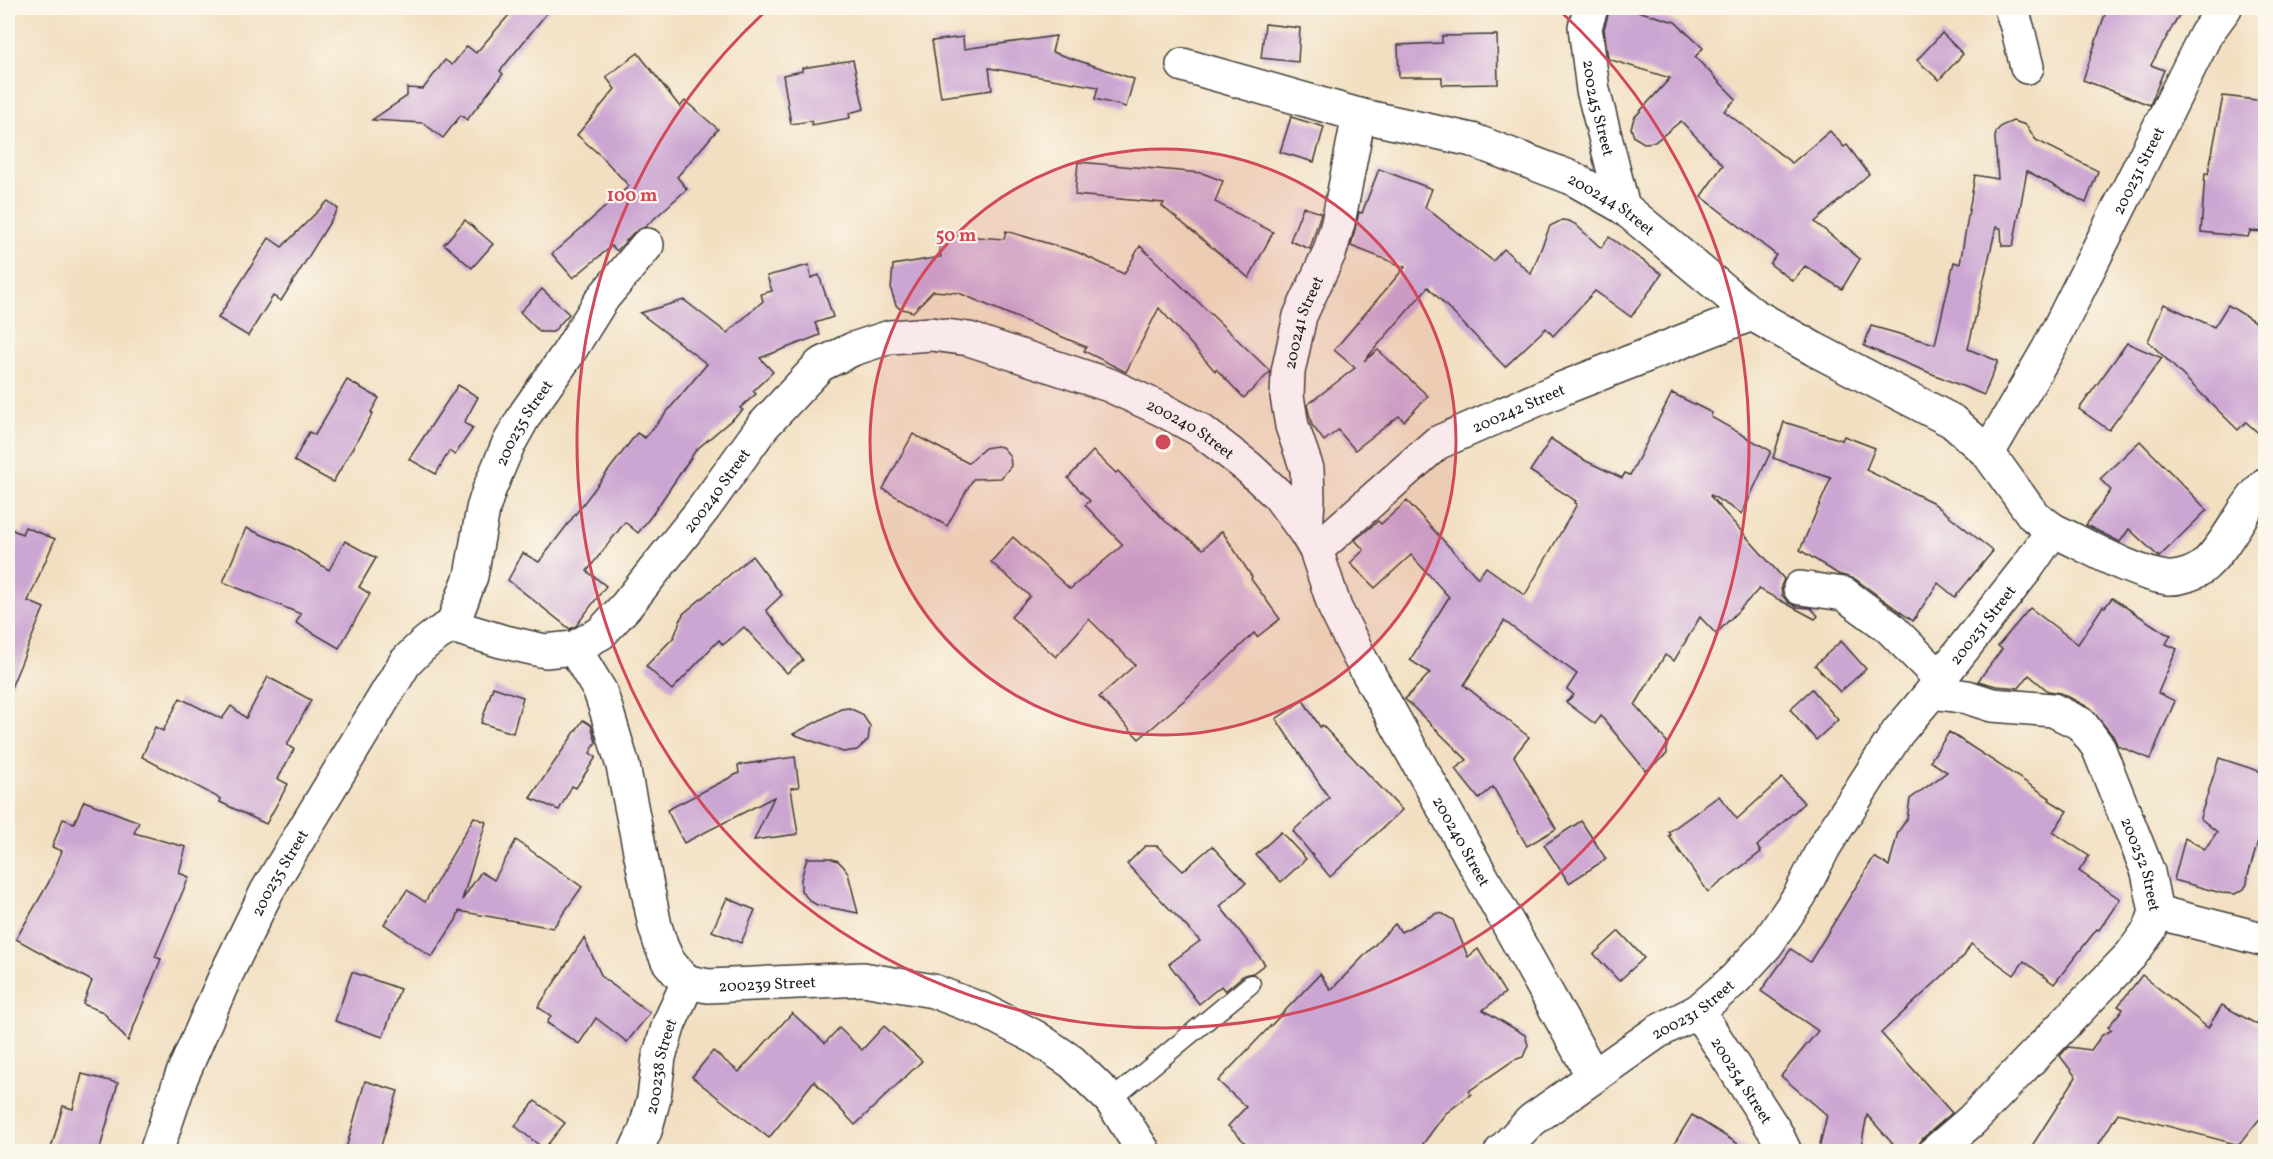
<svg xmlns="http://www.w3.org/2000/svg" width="2273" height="1159" font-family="Vollkorn,serif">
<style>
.building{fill:#cca6d2}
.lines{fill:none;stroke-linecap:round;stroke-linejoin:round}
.service-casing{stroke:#3c3935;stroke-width:21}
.minor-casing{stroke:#3c3935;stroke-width:36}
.service{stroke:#fff;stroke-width:18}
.minor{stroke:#fff;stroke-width:33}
.ring{fill:none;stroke:#d1495b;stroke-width:3}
.labels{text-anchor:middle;stroke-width:4.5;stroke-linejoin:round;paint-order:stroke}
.street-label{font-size:16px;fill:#1c1c1c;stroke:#fbf7ec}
.centre{fill:#d1495b;stroke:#fbf7ec;stroke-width:3}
.ring-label{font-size:18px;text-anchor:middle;font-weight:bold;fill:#d1495b;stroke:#fbf7ec;stroke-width:4.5;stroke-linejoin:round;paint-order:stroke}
</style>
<rect width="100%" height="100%" fill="#fbf7ec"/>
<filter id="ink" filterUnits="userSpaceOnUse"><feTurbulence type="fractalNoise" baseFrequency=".0167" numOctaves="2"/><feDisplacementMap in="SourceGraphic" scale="12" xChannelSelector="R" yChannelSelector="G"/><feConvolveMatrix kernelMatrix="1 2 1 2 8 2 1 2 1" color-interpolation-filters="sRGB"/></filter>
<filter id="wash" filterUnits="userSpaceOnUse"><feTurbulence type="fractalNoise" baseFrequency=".008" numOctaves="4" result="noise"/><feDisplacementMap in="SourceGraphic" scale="24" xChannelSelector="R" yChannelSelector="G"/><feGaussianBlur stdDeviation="1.35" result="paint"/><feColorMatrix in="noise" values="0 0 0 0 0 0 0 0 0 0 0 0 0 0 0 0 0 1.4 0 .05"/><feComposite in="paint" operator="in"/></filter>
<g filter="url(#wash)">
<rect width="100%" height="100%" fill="#f2dfc1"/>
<g id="blocks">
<g class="building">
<polygon points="515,8 551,8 500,71 503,74 467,120 461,115 443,138 423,123 372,120 407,96 407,88 423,89 445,60 452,65 467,46 476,53"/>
<polygon points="1610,8 1627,8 1675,22 1703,48 1695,57 1736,99 1724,111 1792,163 1830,131 1844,147 1847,145 1869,174 1815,222 1860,259 1842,289 1805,266 1793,281 1770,264 1776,255 1701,196 1723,165 1681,121 1655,142 1644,143 1634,137 1631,128 1634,118 1670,78 1608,59 1604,29"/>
<polygon points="2107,8 2183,8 2151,65 2164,70 2150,105 2083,80"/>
<polygon points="1265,24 1300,28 1298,62 1261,58"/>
<polygon points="1942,33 1963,54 1939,80 1917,60"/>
<polygon points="1497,35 1498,84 1442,85 1442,77 1399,77 1398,45 1442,43 1442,36"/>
<polygon points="1056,36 1052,52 1134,79 1126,107 1095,99 1098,87 989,68 992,90 941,97 932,41 963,37 964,49"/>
<polygon points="638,53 680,107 685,101 718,129 677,177 687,189 645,227 633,233 617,251 612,246 573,278 552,254 629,186 601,156 577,135 615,89 606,77"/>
<polygon points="853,60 864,109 849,113 850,118 812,125 811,121 791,124 783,75 802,71 802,68"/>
<polygon points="2223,96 2265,101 2265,232 2250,231 2248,237 2201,232 2205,173 2208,174"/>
<polygon points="1291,117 1324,127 1314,162 1280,152"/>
<polygon points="2013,121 2026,125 2036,140 2098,171 2086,203 2027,171 2013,246 2002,246 2001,228 1996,227 1968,349 1998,361 1984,395 1864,346 1871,326 1935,344 1954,262 1960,264 1975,175 1998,179 1995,138 1996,132 2001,126"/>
<polygon points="1078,162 1202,173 1223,181 1215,202 1273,232 1249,278 1162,206 1164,203 1075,195"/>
<polygon points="1379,169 1432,189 1425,207 1493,261 1504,249 1531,274 1550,226 1562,220 1569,221 1575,224 1601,248 1609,237 1662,274 1631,317 1595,291 1553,336 1546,328 1505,367 1428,287 1364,361 1378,350 1428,396 1404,421 1399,416 1355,450 1338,430 1324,441 1312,425 1307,405 1355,368 1334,350 1405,267 1351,246 1359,212 1362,213"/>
<polygon points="328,201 338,209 281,301 273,296 248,336 218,318 269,238 282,247"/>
<polygon points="1303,207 1321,213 1310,249 1290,241"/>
<polygon points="465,220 493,244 472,268 444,244"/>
<polygon points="1006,231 1077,252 1124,274 1140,246 1269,370 1269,373 1244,398 1216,369 1215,371 1159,308 1126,372 1084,351 1086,347 959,293 933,291 913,312 899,308 896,305 891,290 893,265 941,257 937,234 1004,239"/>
<polygon points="809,265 811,278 819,275 833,317 815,323 820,335 760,358 773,372 753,391 756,394 740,408 743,410 696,450 652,515 638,533 625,522 587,571 606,586 576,626 570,629 508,580 523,553 539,562 637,433 645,438 707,364 640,313 684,300 727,333 763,301 761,294 772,291 767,276"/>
<polygon points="542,289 569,314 553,332 540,332 520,312"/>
<polygon points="2164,304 2214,327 2228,305 2265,328 2265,439 2246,422 2238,430 2148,341"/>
<polygon points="2127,343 2162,358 2109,430 2079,409"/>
<polygon points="347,380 379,398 371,412 373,413 333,482 294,461 309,432 315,435"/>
<polygon points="458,385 478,397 464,423 473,428 455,455 449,451 436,474 409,459"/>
<polygon points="1672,393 1712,413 1711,417 1771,451 1742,514 1711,495 1710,496 1784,579 1781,586 1782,595 1788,602 1797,607 1811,608 1818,616 1815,619 1759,589 1716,634 1700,617 1674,661 1665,655 1635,705 1667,742 1667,754 1646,771 1601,716 1595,724 1566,702 1574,695 1567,689 1577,674 1504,621 1464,685 1529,737 1514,756 1556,829 1527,846 1493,787 1479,799 1455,769 1467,760 1405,699 1430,673 1410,660 1449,597 1411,555 1375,588 1350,563 1364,550 1355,540 1378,521 1381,524 1407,501 1478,578 1486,567 1525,595 1577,504 1574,503 1576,501 1530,471 1551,439 1586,461 1622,478 1625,473 1630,475"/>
<polygon points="1784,422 1842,440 1844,436 1875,448 1866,470 1932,502 1993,551 1955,597 1938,583 1913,621 1855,579 1838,574 1800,550 1831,478 1773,458"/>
<polygon points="913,434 968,463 985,448 996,446 1002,447 1010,456 1011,466 1001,478 973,479 947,526 883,489"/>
<polygon points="2140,441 2207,510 2159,557 2129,529 2120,542 2086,525 2111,490 2100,479"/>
<polygon points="1093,451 1116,473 1118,471 1165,521 1203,549 1222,531 1252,577 1251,579 1280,619 1257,637 1254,633 1189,696 1139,739 1099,697 1135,665 1089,619 1056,657 1011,617 1030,596 991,562 1013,537 1070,589 1123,545 1085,505 1090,501 1068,478"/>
<polygon points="25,527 55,539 28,601 44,608 8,695 8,528 22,534"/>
<polygon points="246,528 291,547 329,570 345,541 376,558 359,587 370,594 339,648 296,623 301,614 223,582"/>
<polygon points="752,556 782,595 766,610 803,660 787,673 744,627 723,645 719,640 672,690 646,666 674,637 683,614"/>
<polygon points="2112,598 2165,633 2171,635 2166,644 2177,649 2158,693 2175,701 2150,759 2118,746 2113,736 2090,708 2061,693 2048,691 2029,675 2019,688 1996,686 1978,681 2002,649 1998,646 2030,608 2078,644 2103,606 2105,607"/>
<polygon points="1841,641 1866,669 1840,692 1815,665"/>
<polygon points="268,677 311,700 287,745 294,749 278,779 288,784 266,824 220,802 221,799 142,757 155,727 163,731 180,698 222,719 231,706 246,718"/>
<polygon points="493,687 523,697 513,733 481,723"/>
<polygon points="1812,689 1838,720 1816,740 1790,709"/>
<polygon points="1303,700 1320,727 1322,725 1402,810 1330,877 1293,831 1329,798 1276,719"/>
<polygon points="849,708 862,714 870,726 868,740 857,750 843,752 793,734 841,709"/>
<polygon points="583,720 591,725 596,742 590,753 596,757 576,788 572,786 559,810 530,798"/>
<polygon points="1949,732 2050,798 2049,800 2067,811 2053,832 2089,856 2079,871 2120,899 2099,930 2097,929 2054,984 2024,961 2014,975 1971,944 1964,956 1881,1033 1952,1113 1923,1138 1918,1145 1917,1152 1900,1152 1867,1115 1860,1152 1818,1152 1827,1115 1781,1076 1818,1031 1761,991 1791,949 1810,962 1874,857 1889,866 1898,832 1907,819 1910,799 1947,772 1930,761"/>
<polygon points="795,757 799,787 791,788 798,834 754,840 774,797 684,843 667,810 739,773 738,765"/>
<polygon points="2219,758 2265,773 2265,819 2248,875 2247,884 2244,889 2235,894 2221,893 2174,880 2185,838 2205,849 2217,832 2200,818"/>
<polygon points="1782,778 1804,803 1757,846 1761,852 1708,892 1669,836 1671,835 1669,832 1719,796 1737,819"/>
<polygon points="84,801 139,822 134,833 186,847 179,873 189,877 155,957 161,959 128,1041 103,1012 83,1004 92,981 16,939 49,882 62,851 52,847 63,819 74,823"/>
<polygon points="474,817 486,822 462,900 481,872 494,880 516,840 582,887 553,928 459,911 456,920 432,957 384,924 407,890 425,902"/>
<polygon points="1581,821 1606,859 1569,883 1544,845"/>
<polygon points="1281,832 1306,859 1281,882 1256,855"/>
<polygon points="1145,846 1157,846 1183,871 1212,846 1246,883 1220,906 1265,964 1253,973 1244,975 1225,991 1221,986 1199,1004 1169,964 1200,941 1127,864"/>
<polygon points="807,858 830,858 838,861 844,867 848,873 858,913 817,905 810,901 801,891 801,879"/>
<polygon points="727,898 755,910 741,943 712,931"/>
<polygon points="1437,913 1443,914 1453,920 1468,957 1478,949 1505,993 1483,1010 1525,1035 1528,1045 1523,1057 1514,1060 1469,1091 1471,1094 1445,1114 1417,1152 1255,1152 1228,1126 1246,1107 1218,1081 1320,974 1331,990 1395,924 1401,932"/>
<polygon points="1619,931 1644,958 1619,981 1594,954"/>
<polygon points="584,938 602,977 650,1013 627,1042 596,1018 579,1044 547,1023 551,1016 538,1007"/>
<polygon points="352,972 400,989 383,1037 335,1021"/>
<polygon points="2142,975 2208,1028 2222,1005 2265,1029 2265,1112 2239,1145 2118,1113 2094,1152 2028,1152 2076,1077 2060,1056 2068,1047 2091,1050 2102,1035 2112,1030 2108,1027 2123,1009 2118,1006"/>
<polygon points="792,1013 825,1043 839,1028 862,1050 884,1026 922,1061 855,1125 814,1081 769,1138 692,1077 713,1051 739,1072"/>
<polygon points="82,1074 118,1083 99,1152 50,1152 63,1106 73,1109"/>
<polygon points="365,1081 398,1091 379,1152 345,1152"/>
<polygon points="535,1101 565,1123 544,1149 515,1126"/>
<polygon points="1692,1115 1751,1152 1669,1152"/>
</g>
</g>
</g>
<g filter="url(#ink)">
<use href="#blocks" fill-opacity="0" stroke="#3c3935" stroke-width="1.5"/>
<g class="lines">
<g class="service-casing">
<polyline id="service" points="1111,1100 1251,984"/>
</g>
<g class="minor-casing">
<g id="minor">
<path id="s1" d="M1591 8 1585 27 1593 90 1623 207"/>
<polyline points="2011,8 2018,30 2027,67"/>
<path id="s2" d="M1183 65 1359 115 1472 140 1572 178 1623 207 1752 314 1814 349 1952 421 1988 453"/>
<path d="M2053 530C2086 545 2132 573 2167 578 2179 579 2197 573 2205 565 2230 542 2242 507 2266 484"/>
<path id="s3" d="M1306 533 1308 499 1307 469 1292 426 1287 396 1288 372 1300 316 1330 251 1338 223 1359 115"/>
<path id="s4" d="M1316 550 1437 443 1561 389 1752 314"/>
<polyline points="1800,588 1844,594 1889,627 1940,678"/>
<path id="s5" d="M452 626 501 641 545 651 574 648 601 633 626 606 704 508 763 426 820 365 853 349 890 337 931 334 969 339 1109 385 1161 409 1200 430 1248 467 1279 496 1306 533 1316 550 1335 608 1361 660 1593 1076"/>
<path id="s6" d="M574 648 600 691 606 709 623 766 655 926 661 945 668 961 678 973 688 982 708 986 863 979 933 991 985 1011 1035 1037 1072 1062 1111 1100 1144 1152"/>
<path id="s7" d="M1932 692 1967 697 1992 705 2053 710 2081 724 2098 747 2148 872 2156 912 2150 929 2131 955 1971 1121 1935 1152"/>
<polyline points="2156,912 2266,940"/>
<path id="s8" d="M1698 1011 1776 1133 1785 1152"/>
<path id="s9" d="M156 1152 181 1078 225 977 267 891 405 663C420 647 433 635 452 626L471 576 483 509 489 490 508 445 526 413 567 355 602 299 647 245"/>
<path id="s10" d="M635 1152 645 1131 654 1098 659 1057 669 1024 688 982"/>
<path id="s11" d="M1501 1152 1532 1120 1657 1032 1698 1011 1735 979 1767 944 1800 895 1824 847 1898 732 1932 692 1940 678 2026 569 2053 530 2033 515 1988 453 2049 348 2206 34 2225 8"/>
</g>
</g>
<use href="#service" class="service"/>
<use href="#minor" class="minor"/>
</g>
</g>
<circle cx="1163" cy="442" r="293" fill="#d1495b" fill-opacity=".12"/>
<g class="ring">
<circle cx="1163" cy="442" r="293"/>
<path d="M1559 10A586 586 0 1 1 767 10"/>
</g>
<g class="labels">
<g class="street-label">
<text dy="6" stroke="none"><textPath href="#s1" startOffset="102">200245 Street</textPath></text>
<text dy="6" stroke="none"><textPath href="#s11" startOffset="1266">200231 Street</textPath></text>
<text dy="6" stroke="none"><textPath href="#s2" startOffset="453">200244 Street</textPath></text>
<text dy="6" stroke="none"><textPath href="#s3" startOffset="216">200241 Street</textPath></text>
<text dy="6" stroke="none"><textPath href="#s4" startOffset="250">200242 Street</textPath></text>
<text dy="6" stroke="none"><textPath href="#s9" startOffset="828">200235 Street</textPath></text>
<text dy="6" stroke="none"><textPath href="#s5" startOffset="898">200240 Street</textPath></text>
<text dy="6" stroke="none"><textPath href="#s5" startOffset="340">200240 Street</textPath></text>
<text dy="6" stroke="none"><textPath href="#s11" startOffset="726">200231 Street</textPath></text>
<text dy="6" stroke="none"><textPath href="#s5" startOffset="1402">200240 Street</textPath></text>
<text dy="6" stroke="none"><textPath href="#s7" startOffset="308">200252 Street</textPath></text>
<text dy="6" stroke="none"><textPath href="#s9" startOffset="306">200235 Street</textPath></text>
<text dy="6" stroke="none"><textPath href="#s6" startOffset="438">200239 Street</textPath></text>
<text dy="6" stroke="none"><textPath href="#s11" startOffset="240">200231 Street</textPath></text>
<text dy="6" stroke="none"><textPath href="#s10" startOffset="90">200238 Street</textPath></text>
<text dy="6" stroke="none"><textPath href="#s8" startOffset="82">200254 Street</textPath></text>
</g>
</g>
<circle cx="1163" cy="442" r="9" class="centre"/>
<g class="ring-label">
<text x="632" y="201">100 m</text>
<text x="956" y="241">50 m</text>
</g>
<rect width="2273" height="1159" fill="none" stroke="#fbf7ec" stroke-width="30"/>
</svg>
